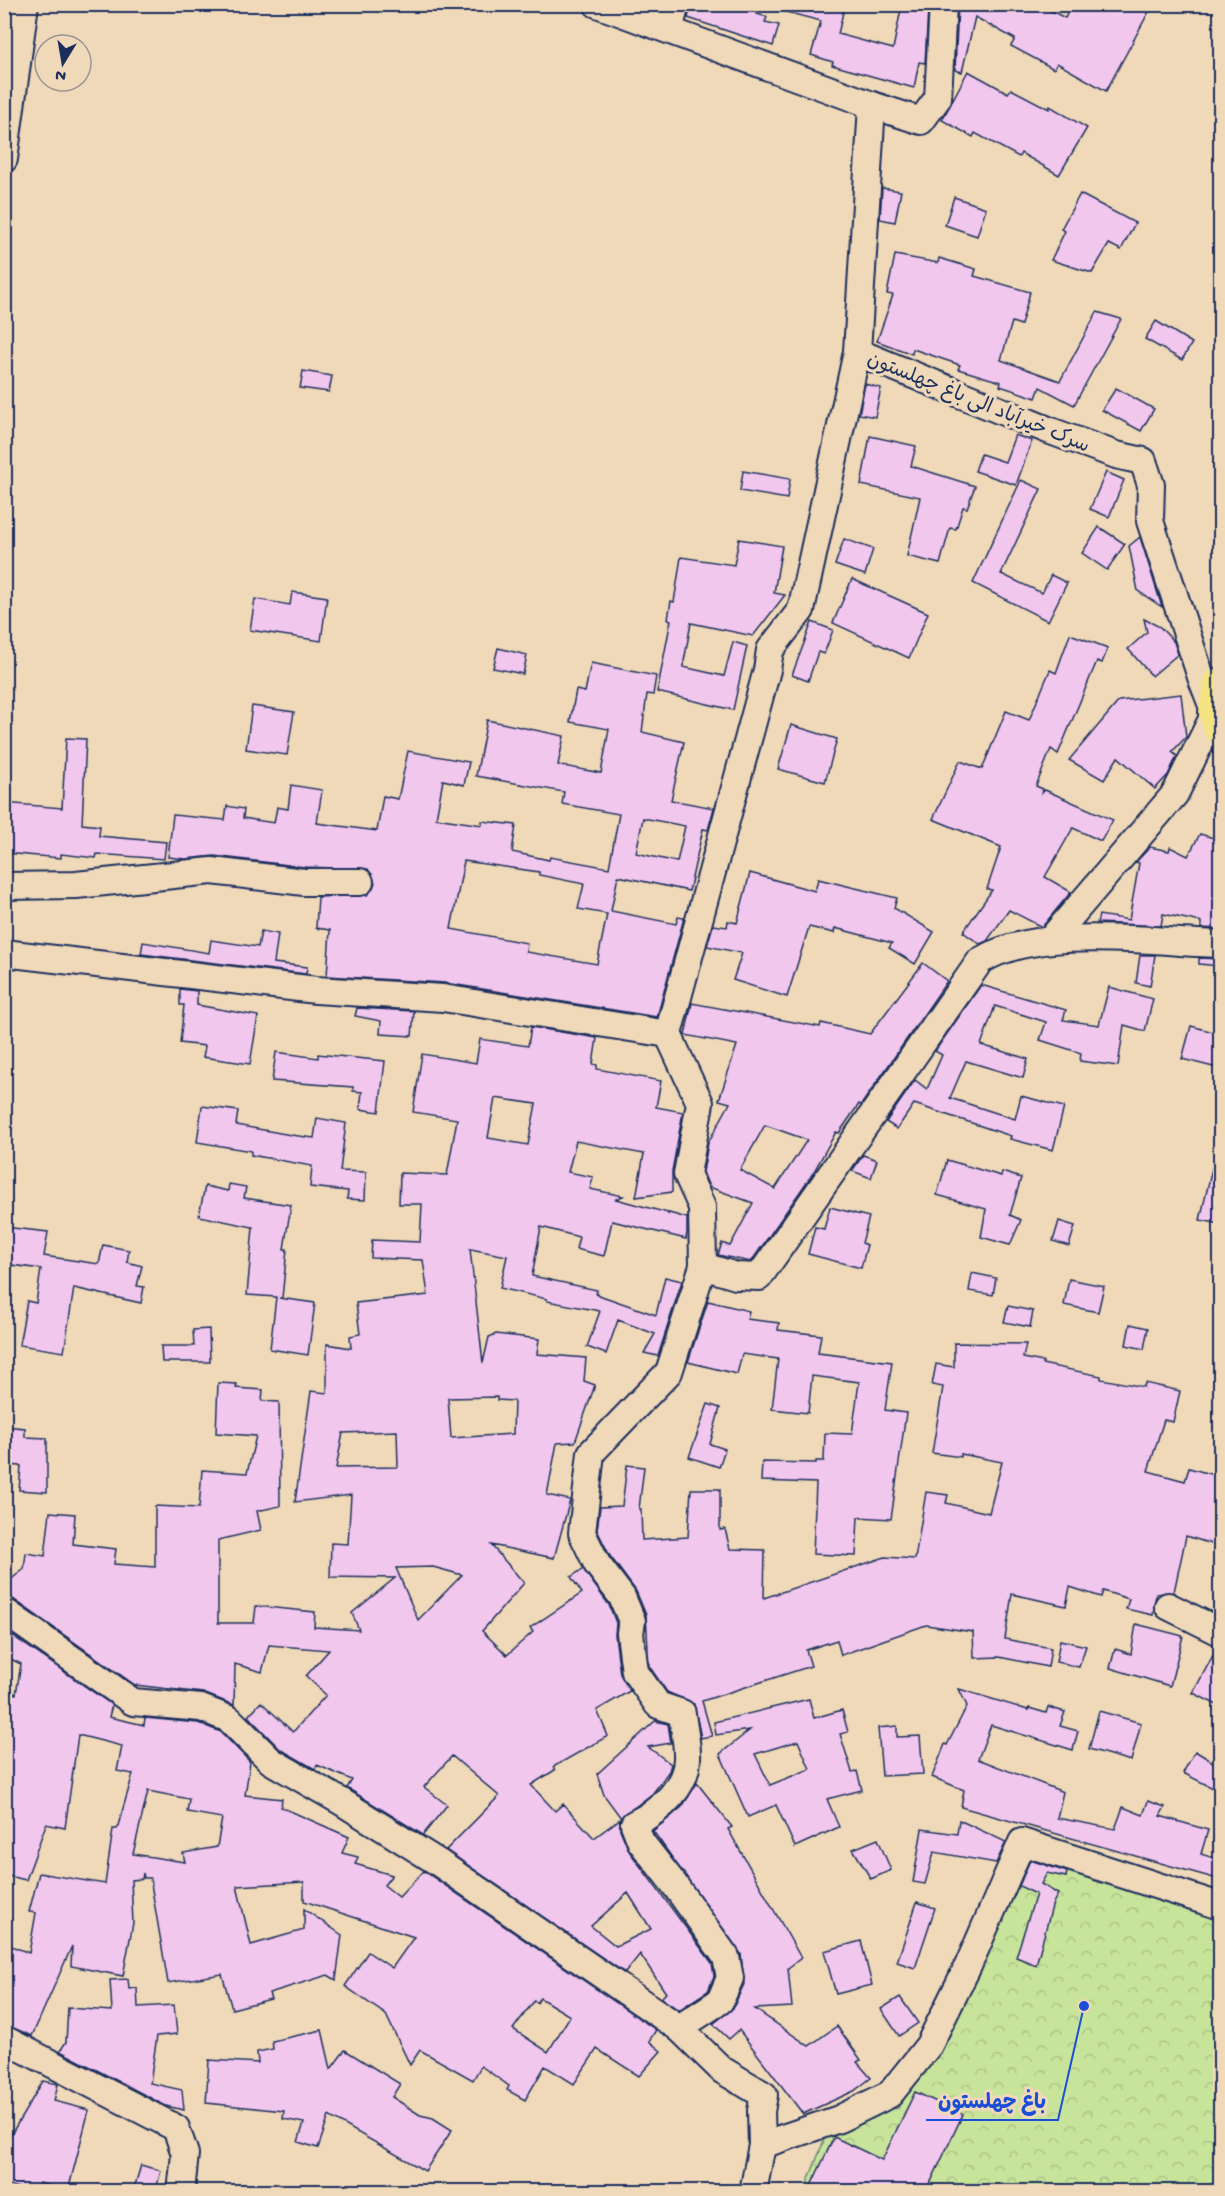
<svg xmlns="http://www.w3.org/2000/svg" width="1225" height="2196" font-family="'Gochi Hand','Playpen Sans Arabic',sans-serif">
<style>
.forest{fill:url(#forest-crowns);stroke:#72897c;stroke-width:1.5}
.building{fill:#f2c7ee;stroke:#1b2f5e;stroke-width:1.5;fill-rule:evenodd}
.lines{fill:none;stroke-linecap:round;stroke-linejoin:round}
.minor-casing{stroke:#1b2f5e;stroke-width:30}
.major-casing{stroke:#1b2f5e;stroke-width:36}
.minor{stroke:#f0d9b9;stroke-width:26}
.major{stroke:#f5e382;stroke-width:32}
.labels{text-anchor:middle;stroke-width:6;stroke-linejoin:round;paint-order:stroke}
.street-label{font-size:20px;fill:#1b2f5e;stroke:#f0d9b9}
.leader{fill:none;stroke:#1d4ed8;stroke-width:2}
.callout-dot{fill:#1d4ed8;stroke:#f0d9b9;stroke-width:2}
.callout-label{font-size:21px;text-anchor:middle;font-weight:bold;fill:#1d4ed8;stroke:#f0d9b9;stroke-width:6;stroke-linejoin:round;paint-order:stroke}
</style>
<defs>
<pattern id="forest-crowns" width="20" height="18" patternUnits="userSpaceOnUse" patternTransform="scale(1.5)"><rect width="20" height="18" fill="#c8e39a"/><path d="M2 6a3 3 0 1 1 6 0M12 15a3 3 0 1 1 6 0" fill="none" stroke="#abc387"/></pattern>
</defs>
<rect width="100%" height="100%" fill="#f0d9b9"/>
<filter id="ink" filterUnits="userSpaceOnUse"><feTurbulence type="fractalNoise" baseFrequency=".0167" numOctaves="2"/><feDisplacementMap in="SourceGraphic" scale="12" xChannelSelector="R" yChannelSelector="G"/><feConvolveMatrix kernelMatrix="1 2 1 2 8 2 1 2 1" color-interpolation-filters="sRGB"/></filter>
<g filter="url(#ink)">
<polygon class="forest" points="1024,1847 1220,1904 1220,2191 804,2192 831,2122 898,2108"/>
<g class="building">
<polygon points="691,4 760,4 757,14 767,17 765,22 779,25 773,46 688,18"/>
<polygon points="782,4 845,4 838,34 893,49 902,4 928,9 925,63 919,62 914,88 832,65 833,62 811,55 821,21 782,11"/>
<polygon points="958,4 1038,4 1065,18 1072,4 1153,4 1106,91 1057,63 1054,69 1011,46 1015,39 975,17 962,72 955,70"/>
<polygon points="968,71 1008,93 1011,89 1049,109 1050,106 1087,128 1059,175 1021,153 1019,157 975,133 973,137 942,120"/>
<polygon points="882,188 901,191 895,222 880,219"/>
<polygon points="1080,194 1135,223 1121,250 1109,244 1092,273 1051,260 1065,231 1061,229"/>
<polygon points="954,197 986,208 977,236 945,225"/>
<polygon points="895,255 938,263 939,258 976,269 974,276 1030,292 1021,325 1012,322 1001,360 1060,381 1097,312 1121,319 1074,405 1040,387 1036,398 1000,386 1001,382 958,369 960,365 913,349 912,354 877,341 893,295 887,294"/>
<polygon points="1156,321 1192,343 1182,360 1145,339"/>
<polygon points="303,371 332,376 329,392 300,388"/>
<polygon points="865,384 881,388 875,417 859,414"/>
<polygon points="1116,388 1154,409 1141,431 1102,410"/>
<polygon points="1015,435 1032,441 1016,485 975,471 981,454 1005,462"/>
<polygon points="870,436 916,446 911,466 975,486 967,508 963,507 956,529 950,528 940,564 907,556 920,497 861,485"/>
<polygon points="743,471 790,479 787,499 740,491"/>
<polygon points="1106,472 1124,480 1109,517 1090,509"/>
<polygon points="1021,480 1041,489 1001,574 1042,593 1051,575 1067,583 1048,621 973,583"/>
<polygon points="1099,527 1125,544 1107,570 1082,553"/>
<polygon points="1140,537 1162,607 1138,591 1129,546"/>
<polygon points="739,539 782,546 774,593 785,595 753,636 691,623 683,667 724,676 733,642 747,646 733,710 657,692 671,620 668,619 671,601 674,602 681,557 734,565"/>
<polygon points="844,539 873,549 865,575 835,565"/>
<polygon points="852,579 928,613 909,658 833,623"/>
<polygon points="292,592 327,597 321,641 250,630 255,599 290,605"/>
<polygon points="1144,619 1160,627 1174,642 1178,654 1152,676 1128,649 1147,632"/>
<polygon points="812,622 833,630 824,654 818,652 808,681 792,675"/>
<polygon points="1070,634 1108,648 1102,663 1097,661 1058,754 1051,749 1036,786 1043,789 1041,794 1045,790 1113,820 1101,841 1073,828 1045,877 1071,892 1042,927 1009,910 987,941 980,944 963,932 992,890 987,889 1001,847 933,819 960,761 982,769 1006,711 1029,720 1050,670 1056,673"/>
<polygon points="498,648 527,655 523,674 493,668"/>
<path d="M591 663 656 676 653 695 647 694 642 732 684 742 671 800 714 808 708 830 703 829 689 891 618 876 611 911 676 924 678 917 684 918 657 1017 445 983 327 976 330 930 316 928 318 897 367 895 375 883 368 869 305 867 214 856 185 859 168 857 173 815 225 820 227 806 244 809 243 818 274 823 277 807 288 809 291 785 322 790 317 823 377 831 383 796 398 799 408 751 469 762 464 785 443 780 436 818 482 825V821L516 825 512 852 549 860 550 857 609 868 619 814 562 804 564 792 476 776 487 720 564 736 558 765 601 773 609 729 570 722 576 690 585 692ZM643 818 685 826 677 862 636 853ZM464 861 539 872V875L584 884 578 909 607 914 597 964 526 952 527 943 451 929Z"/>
<polygon points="1181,694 1186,737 1172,752 1177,756 1168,775 1155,789 1118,757 1104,780 1069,760 1119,701"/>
<polygon points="252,706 294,712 287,755 246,749"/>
<polygon points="791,725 837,739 825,782 778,769"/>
<polygon points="66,738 86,739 82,824 100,826 99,836 166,842 164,859 97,854 96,858 61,854 61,858 4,853 4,803 62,808"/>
<polygon points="1200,834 1221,840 1221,929 1201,928 1201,922 1163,914 1161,926 1097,923 1099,915 1129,920 1139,863 1136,862 1150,847 1169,851 1170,847 1188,856"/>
<polygon points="750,873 815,891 818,879 897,898 894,908 934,932 915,964 889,948 892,943 835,928 834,933 809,927 787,997 733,980 742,953 707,946 713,925 727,927 728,921 737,923"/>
<polygon points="261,931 278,934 274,963 307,967 306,974 141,954 143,942 209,953 211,940 258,947"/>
<polygon points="1140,955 1155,955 1150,986 1136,983"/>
<polygon points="1199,958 1220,959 1220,966 1199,964"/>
<path d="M923 963 947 981 861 1105 859 1104 839 1133 836 1132 813 1173 751 1262 718 1255 722 1243 730 1246 753 1203 709 1187 703 1172 708 1143 730 1103 719 1100 737 1045 685 1035 692 1003 820 1027 821 1023 870 1034ZM765 1125 807 1140 775 1189 740 1170Z"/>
<polygon points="981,985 1066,1010 1063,1020 1099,1025 1109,987 1153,999 1145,1031 1124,1025 1118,1066 1080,1061 1081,1053 1040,1040 1046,1022 995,1006 981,1045 1028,1059 1023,1078 966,1061 950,1098 1015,1119 1021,1096 1064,1107 1053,1150 1010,1139 1011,1136 914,1104 897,1129 886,1122 915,1080 927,1089 942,1055 935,1051"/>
<polygon points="180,989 197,991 197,1005 258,1016 250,1064 203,1057 205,1046 180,1043 184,1005 180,1005"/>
<polygon points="357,1008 414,1011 412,1036 380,1034 381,1021 355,1016"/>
<polygon points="1191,1026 1221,1034 1221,1069 1182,1059"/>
<path d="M531 1027 597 1038 593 1064 597 1065V1069L661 1081 656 1107 683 1112 672 1171V1192L636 1197 644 1154 576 1141 568 1172 593 1177 590 1189 623 1196 616 1199 668 1213V1215L669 1213 687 1218V1232L686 1239 612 1221 604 1256 576 1249 579 1237 541 1227 532 1276 597 1290 596 1294 656 1315 665 1277 682 1281 658 1356 644 1353 655 1334 618 1320 606 1354 587 1347 600 1311 547 1301V1299L500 1288 507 1256 470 1249 483 1363 489 1337 496 1334 539 1339 537 1354 586 1358 584 1381 595 1385 575 1442 557 1443 547 1495 570 1500 554 1558 491 1545 524 1583 482 1631 507 1655 533 1632 530 1628 582 1593 571 1577 583 1569 609 1605 616 1623 615 1635 620 1674 630 1691 597 1710 608 1736 553 1767 555 1770 531 1785 555 1811 563 1804 594 1838 620 1819V1829L629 1851 712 1963 714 1976 708 1991 679 2010 661 1998 666 1993 640 1954 625 1973 446 1850 499 1796 452 1756 424 1787 447 1805 423 1835 347 1788 352 1780 317 1765 315 1769 280 1749 248 1716 261 1702 293 1732 326 1695 306 1676 329 1650 269 1645 262 1672 235 1664 234 1705 203 1693 135 1685 13 1599 4 1596V1585L24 1569 26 1553 45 1556 50 1512 75 1514 73 1544 116 1549 114 1564 155 1567V1506L199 1508 202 1470 247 1473 256 1436 216 1433 218 1383 237 1384 236 1388 263 1390 262 1401 279 1402 280 1506 257 1511 261 1530 218 1540V1623H254L256 1606 315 1612 314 1627 359 1630 352 1613 395 1578 330 1577 331 1543 348 1544 351 1495 295 1502 311 1391 327 1393V1344L351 1348 350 1336 360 1334 356 1303 428 1295 423 1260 371 1258 372 1240 420 1242 422 1204H399L400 1173 447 1175 457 1119 413 1112 422 1054 476 1063 480 1039 528 1046ZM495 1098 536 1104 528 1145 488 1138ZM497 1397V1400L514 1401 513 1434 451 1438 448 1398ZM397 1431 398 1467 336 1468 343 1433ZM433 1567 462 1575 418 1620 396 1568ZM628 1893 651 1929 616 1946 591 1926Z"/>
<polygon points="276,1052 318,1058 318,1054 385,1061 379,1112 360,1109 362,1092 353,1091 353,1087 272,1081"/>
<polygon points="202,1106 238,1111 236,1125 291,1135 314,1138 317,1118 346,1123 340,1171 366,1172 365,1200 347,1199 348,1191 310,1187 312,1166 251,1155 251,1151 197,1142"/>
<polygon points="863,1155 877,1160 871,1178 852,1171"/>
<polygon points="947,1160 1001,1176 1002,1172 1021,1178 1010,1215 1021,1220 1010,1245 981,1237 986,1209 937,1195"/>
<polygon points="1214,1160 1221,1160 1221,1224 1200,1220"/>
<polygon points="229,1184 246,1187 244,1198 291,1205 284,1249 287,1249 282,1298 279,1298 315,1303 308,1355 270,1349 276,1297 247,1295 253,1227 199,1216 205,1186 228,1191"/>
<polygon points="830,1207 869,1217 862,1243 867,1245 861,1268 808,1254 815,1227 824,1229"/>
<polygon points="1059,1221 1075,1226 1069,1246 1053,1241"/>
<polygon points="4,1227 48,1232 44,1256 99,1264 103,1245 129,1250 127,1262 142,1266 137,1286 144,1287 141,1303 74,1288 64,1352 19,1345 27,1301 36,1303 41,1269 4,1264"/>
<polygon points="972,1273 996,1278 993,1295 969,1291"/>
<polygon points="1069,1279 1104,1286 1098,1312 1064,1305"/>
<polygon points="708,1301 749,1311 747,1319 779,1323 778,1330 821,1335 818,1353 892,1362 885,1410 906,1413 891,1519 858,1517 856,1556 813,1554 816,1483 761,1481 762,1462 816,1463 816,1461 824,1461 825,1433 852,1434 859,1382 812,1376 808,1413 772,1409 778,1359 742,1354 737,1374 688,1362"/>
<polygon points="1008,1306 1033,1311 1030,1327 1004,1322"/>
<polygon points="1130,1324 1148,1328 1144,1349 1126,1345"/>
<polygon points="209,1329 210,1362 162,1362 161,1346 194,1346 193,1330"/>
<polygon points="954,1343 1026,1344 1023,1358 1043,1362 1042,1364 1101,1376 1101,1379 1144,1387 1145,1383 1180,1391 1173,1422 1164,1420 1148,1471 1185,1481 1189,1468 1221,1477 1221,1547 1186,1536 1174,1592 1156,1594 1153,1615 1126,1609 1129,1599 1103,1591 1101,1597 1070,1587 1066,1606 1012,1594 1005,1639 1051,1648 1048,1667 999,1657 974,1658 973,1632 926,1625 841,1655 837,1640 806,1650 811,1666 702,1701 712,1736 701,1738 694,1704 667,1692 649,1666 646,1615 636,1591 610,1556 597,1530 600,1507 622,1506 627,1465 644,1467 639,1509 641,1509 642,1540 688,1537 691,1489 720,1489 720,1530 725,1529 730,1549 765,1550 764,1598 885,1557 915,1559 926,1492 948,1495 946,1503 989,1513 1002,1462 961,1454 961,1457 932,1453 943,1387 932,1385 936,1364 954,1367"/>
<polygon points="708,1404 720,1408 710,1444 725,1449 719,1467 689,1457"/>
<polygon points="4,1426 25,1428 25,1437 47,1438 47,1492 19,1490 21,1466 4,1465"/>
<polygon points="1136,1624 1183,1636 1170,1686 1110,1668 1115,1649 1131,1654"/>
<path d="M4 1630 112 1705 109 1717 144 1725 145 1718 198 1723 221 1732 250 1762 245 1795 282 1799 281 1807 349 1837 342 1853 358 1857 355 1864 392 1875 384 1885 399 1897 424 1871 656 2030 649 2041 661 2051 639 2076 597 2049 574 2084 545 2066 525 2100 507 2090 509 2086 481 2066 473 2080 420 2050 410 2065 386 2015 345 1986 368 1952 392 1968 414 1937 304 1901V1882L237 1886 251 1945 304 1930V1909L342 1935 336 1980 328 1975 269 1993 271 1999 232 2009 222 1974 168 1983 150 1878H144L143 1873 142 1879 131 1880 133 1923 123 1976 71 1966 72 1946 32 2036 4 2024V1943L29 1953 36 1913 29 1912 39 1873 105 1884 113 1829H117L133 1774 117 1771 122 1746 78 1735 65 1828 46 1824 26 1880 4 1875V1692L16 1694 21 1664 4 1656ZM148 1791 189 1799 187 1812 222 1818 217 1847 183 1853 185 1862 133 1854ZM540 1998 570 2016 548 2052 513 2029 534 2001 537 2003Z"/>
<polygon points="1060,1640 1086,1646 1079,1667 1056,1662"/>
<polygon points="1218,1646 1221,1647 1221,1707 1193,1693"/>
<polygon points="959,1689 1028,1710 1029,1708 1046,1713 1048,1707 1065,1712 1060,1726 1078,1731 1073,1750 991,1725 978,1759 1063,1792 1057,1818 1115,1829 1123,1807 1143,1815 1148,1801 1165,1807 1160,1816 1208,1830 1201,1854 1221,1860 1221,1880 961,1807 964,1790 932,1777 945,1744 947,1745 967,1706"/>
<path d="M809 1699 814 1718 842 1710 848 1732 840 1734 852 1772 857 1771 862 1790 827 1799 839 1827 795 1847 776 1805 748 1817 720 1754 750 1730 716 1735 714 1722ZM798 1741 810 1769 770 1785 755 1754Z"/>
<polygon points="1099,1711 1141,1723 1131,1761 1089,1749"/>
<polygon points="655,1721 668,1724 671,1743 648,1747 671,1764 669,1771 653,1793 621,1818 604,1795 597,1774"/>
<polygon points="897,1726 897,1737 920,1736 923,1774 882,1776 878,1728"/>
<polygon points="1195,1751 1221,1767 1221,1792 1183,1773"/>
<polygon points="697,1783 732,1827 728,1829 801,1958 788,1968 792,2007 755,2009 809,2046 837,2026 861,2060 857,2062 871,2078 854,2091 803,2114 739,2030 729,2039 713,2024 733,2008 744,1984 741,1954 653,1831 682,1807"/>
<polygon points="959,1820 1006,1842 996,1863 934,1852 925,1884 913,1882 922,1829 957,1834"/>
<polygon points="878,1839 891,1870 871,1879 853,1849"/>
<polygon points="1030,1860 1067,1872 1066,1877 1047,1873 1041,1884 1058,1894 1053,1903 1036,1965 1016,1957 1036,1894 1019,1886"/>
<polygon points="917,1902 935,1908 915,1968 897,1962"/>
<polygon points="861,1941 872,1985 836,1994 824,1951"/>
<polygon points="128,1979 129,1989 137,1988 138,2007 174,2005 177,2034 157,2036 150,2083 182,2090 184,2110 166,2106 60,2051 66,2042 68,2008 112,2011 110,1980"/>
<polygon points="900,1997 918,2023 899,2036 881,2009"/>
<polygon points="322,2030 331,2069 345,2050 400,2084 392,2097 420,2115 433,2118 452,2130 425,2171 329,2116 318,2148 298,2142 304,2123 283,2119 284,2111 206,2103 209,2060 258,2063 257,2052 273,2049 272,2041"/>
<polygon points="43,2081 58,2084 54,2101 89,2110 68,2191 39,2183 38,2189 28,2187 28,2190 4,2185 4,2146"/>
<polygon points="915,2092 963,2114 926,2192 808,2192 834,2137 882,2160"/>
<polygon points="141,2165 161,2171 155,2192 133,2192"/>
</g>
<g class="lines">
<g class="minor-casing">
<g id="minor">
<path d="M597 4 872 105 857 352 801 610 770 650 767 670 668 1034 700 1103 687 1174 702 1207 703 1266 669 1372 591 1453 582 1533 597 1564 622 1597 632 1621 630 1633 635 1672 658 1705 682 1713C683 1726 687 1740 687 1754 689 1786 660 1811 634 1824L641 1842 674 1884 726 1957 730 1978 720 2001 679 2028"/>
<polyline points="669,30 676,4"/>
<polyline points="872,105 921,121 938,98 943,4"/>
<polyline points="4,159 25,4"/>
<polyline points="857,352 1048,430 1116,455 1143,461 1151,485 1150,521 1201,677 1215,713 1175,794 1052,938"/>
<polyline points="4,886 76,885 212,871 304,882 360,882"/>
<polyline points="4,953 316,990 443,998 668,1034"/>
<path d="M703 1266 736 1276 759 1277 980 961C1036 925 1154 942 1220 944"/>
<polyline points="1168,1606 1220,1632"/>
<polyline points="4,1611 133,1702 201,1708 229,1719 271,1761 342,1802 439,1863 679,2028 722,2070 764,2095 761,2111 762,2145 753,2192"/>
<polyline points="4,2039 176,2128 185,2154 181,2192"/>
<polyline points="762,2145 839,2119 890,2094 929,2045 968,1966 1022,1842 1220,1906"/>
</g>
</g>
<g class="major-casing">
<polyline id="major" points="1220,684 1215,713 1220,728"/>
</g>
<use href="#minor" class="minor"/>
<use href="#major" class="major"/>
</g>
</g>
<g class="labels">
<g class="street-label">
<text transform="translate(979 401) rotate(22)" y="7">سرک خیرآباد الی باغ چهلستون</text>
</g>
</g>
<path class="leader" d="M1084 2006L1058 2120H926"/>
<circle class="callout-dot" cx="1084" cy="2006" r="6"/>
<g class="callout-label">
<text x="992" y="2108">باغ چهلستون</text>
</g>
<rect width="1225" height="2196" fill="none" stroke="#f0d9b9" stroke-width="24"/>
<rect x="12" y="12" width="1201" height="2172" fill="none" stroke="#1b2f5e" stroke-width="2" filter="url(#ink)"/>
<g transform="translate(63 63) rotate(191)"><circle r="28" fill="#f0d9b9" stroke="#9b9595" stroke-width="1.5"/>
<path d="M0-4.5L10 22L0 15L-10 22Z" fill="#1b2f5e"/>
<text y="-9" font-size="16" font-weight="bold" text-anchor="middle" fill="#1b2f5e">N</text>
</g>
</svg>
